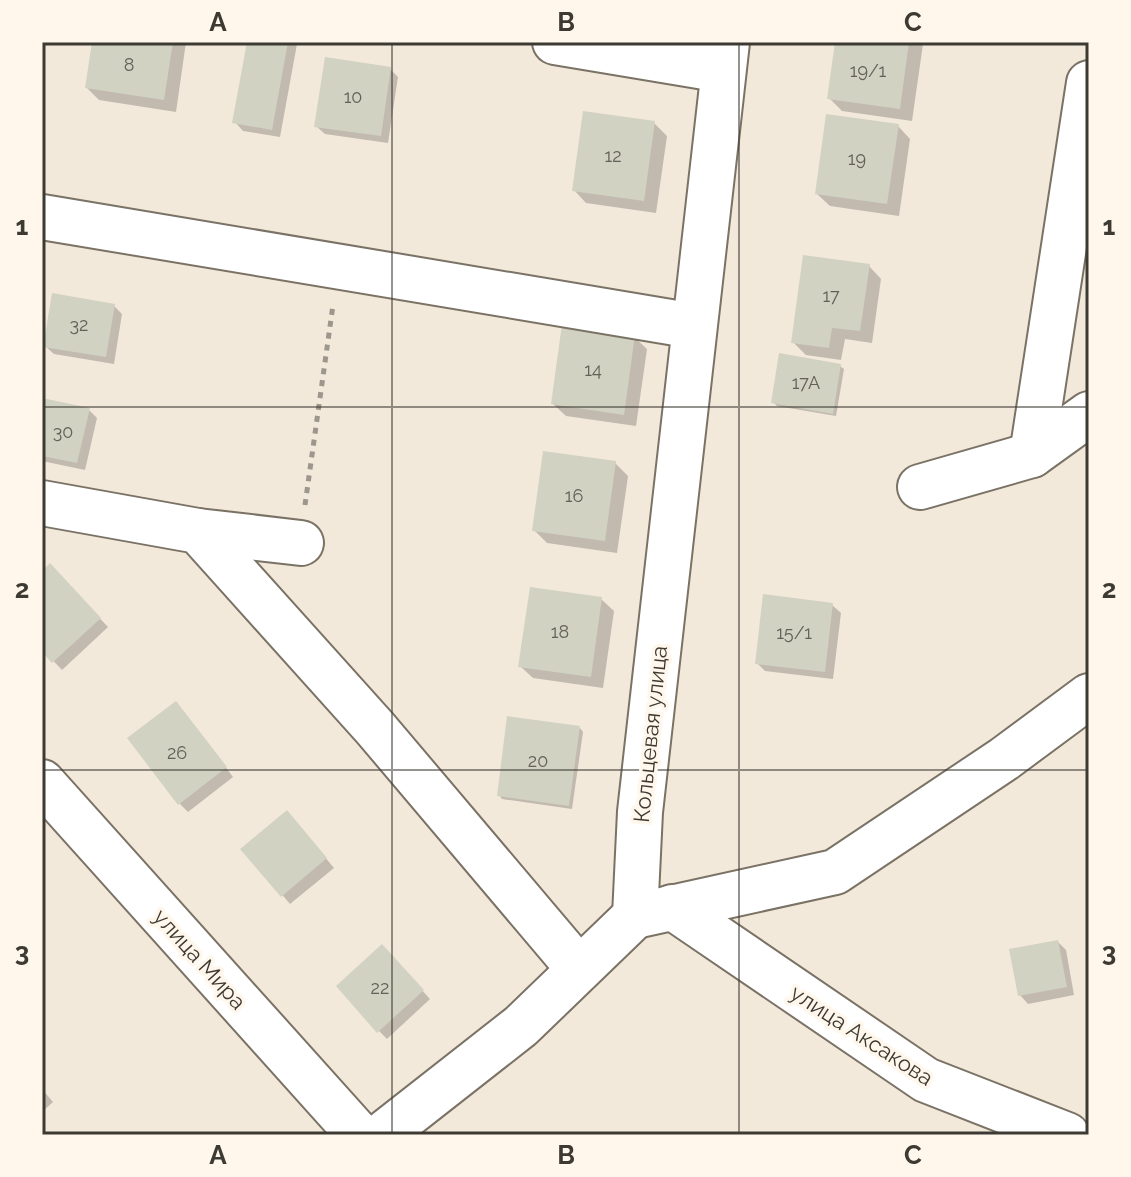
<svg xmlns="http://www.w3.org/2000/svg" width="1131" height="1177" font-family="Raleway,sans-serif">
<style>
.shadow{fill:#0003}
.building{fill:#d1d2c2}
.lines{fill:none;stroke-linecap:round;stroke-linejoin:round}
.minor-casing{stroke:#7a7265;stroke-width:48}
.path{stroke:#9c968c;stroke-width:5;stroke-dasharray:6 6;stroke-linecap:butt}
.minor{stroke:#fff;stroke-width:44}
.grid{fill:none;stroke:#3d3a34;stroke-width:2;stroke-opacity:0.55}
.labels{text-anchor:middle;stroke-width:7;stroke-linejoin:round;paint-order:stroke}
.number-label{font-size:18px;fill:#626058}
.street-label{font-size:22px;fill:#3d3a34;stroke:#fff7eb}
.neatline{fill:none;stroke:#3d3a34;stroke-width:3}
.grid-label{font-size:26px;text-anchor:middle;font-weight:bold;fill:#3d3a34}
</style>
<rect width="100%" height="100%" fill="#f3e9db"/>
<g class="shadow">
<polygon points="94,42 186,42 176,112 99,100 87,88"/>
<polygon points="249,42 295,42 297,44 280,137 243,131 235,122"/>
<polygon points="837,42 923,44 912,121 842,111 829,98"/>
<polygon points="390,69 398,77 388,143 325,134 316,126"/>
<polygon points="654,123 667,136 656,213 586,203 574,190"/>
<polygon points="898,126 910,139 899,216 830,206 817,194"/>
<polygon points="869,266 881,279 872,343 845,339 841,360 806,355 793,342"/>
<polygon points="114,306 122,314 114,364 54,354 45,346"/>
<polygon points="634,337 647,349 636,426 566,416 553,404"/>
<polygon points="840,366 844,369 836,416 777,406 773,402"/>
<polygon points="42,400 89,410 97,418 85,470 42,461"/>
<polygon points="615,463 628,476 617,553 547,543 534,530"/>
<polygon points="50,566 108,627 62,670 42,649 42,574"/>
<polygon points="601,599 614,611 603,688 533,678 520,666"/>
<polygon points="832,605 841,613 833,679 765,671 757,663"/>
<polygon points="184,712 233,777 188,812 180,804"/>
<polygon points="580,728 583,732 572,809 502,799 499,795"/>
<polygon points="295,821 334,868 290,904 243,849"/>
<polygon points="1058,942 1066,950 1074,995 1028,1004 1020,995"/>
<polygon points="390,955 430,999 387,1039 379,1031"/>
<polygon points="42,1089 53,1102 42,1112"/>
</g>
<g class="building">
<polygon points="92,42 173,42 164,100 85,88"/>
<polygon points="247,42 288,42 272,130 232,123"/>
<polygon points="835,42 909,42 900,109 827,99"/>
<polygon points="325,57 391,67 381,136 314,127"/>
<polygon points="583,111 655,121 644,201 572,191"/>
<polygon points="826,114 899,124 887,204 815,194"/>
<polygon points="803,255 870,264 860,331 832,328 829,348 791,343"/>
<polygon points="52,293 115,304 106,357 43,347"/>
<polygon points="562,324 635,335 624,415 551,404"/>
<polygon points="779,353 841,364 833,414 771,403"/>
<polygon points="42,398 90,408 77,463 42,456"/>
<polygon points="543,451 616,461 605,541 532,531"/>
<polygon points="50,563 101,618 52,663 42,652 42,571"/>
<polygon points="530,587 602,597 591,677 518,667"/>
<polygon points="763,594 833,603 825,672 755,664"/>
<polygon points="176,701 227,767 178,805 127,738"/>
<polygon points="507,716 580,726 569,806 497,796"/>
<polygon points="287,810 327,858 281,897 240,849"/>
<polygon points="1058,940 1067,987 1018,996 1009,949"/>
<polygon points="382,944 424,990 377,1033 336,986"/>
</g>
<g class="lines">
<g class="minor-casing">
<g id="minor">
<polyline points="555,42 723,70"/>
<polyline points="42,217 694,326"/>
<polyline points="1032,455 1089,83"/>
<polyline points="920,487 1032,455 1089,414"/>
<polyline points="42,503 198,531 375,728 579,969"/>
<polyline points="198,531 301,543"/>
<polyline points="42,782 359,1135"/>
<polyline points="672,907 926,1080 1067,1135"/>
<polyline points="635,916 640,812 727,42"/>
<polyline points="635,916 835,872 1004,759 1089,696"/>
<polyline points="382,1135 521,1026 635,916"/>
</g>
</g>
<polyline class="path" points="305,505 333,305"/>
<use href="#minor" class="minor"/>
</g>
<path class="grid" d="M392 42V1135M739 42V1135M42 407H1089M42 770H1089"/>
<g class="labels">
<g class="number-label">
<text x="129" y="71">8</text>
<text x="868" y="77">19/1</text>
<text x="353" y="103">10</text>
<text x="613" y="162">12</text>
<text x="857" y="165">19</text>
<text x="831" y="302">17</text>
<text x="79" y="331">32</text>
<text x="593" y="376">14</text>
<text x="806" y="389">17А</text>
<text x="63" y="438">30</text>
<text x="574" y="502">16</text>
<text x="560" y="638">18</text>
<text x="794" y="639">15/1</text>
<text x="177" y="759">26</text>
<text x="538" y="767">20</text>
<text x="380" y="994">22</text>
</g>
<g class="street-label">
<text transform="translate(650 734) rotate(-84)" y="8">Кольцевая улица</text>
<text transform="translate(200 959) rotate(48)" y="8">улица Мира</text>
<text transform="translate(862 1035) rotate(33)" y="8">улица Аксакова</text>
</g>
</g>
<rect width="1131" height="1177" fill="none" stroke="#fff7eb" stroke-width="88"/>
<rect x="44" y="44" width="1043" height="1089" class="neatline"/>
<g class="grid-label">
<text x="218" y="31">A</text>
<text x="566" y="31">B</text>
<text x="913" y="31">C</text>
<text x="22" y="235">1</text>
<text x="1109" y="235">1</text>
<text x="22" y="598">2</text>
<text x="1109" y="598">2</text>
<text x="22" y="961">3</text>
<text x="1109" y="961">3</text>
<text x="218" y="1164">A</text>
<text x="566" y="1164">B</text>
<text x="913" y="1164">C</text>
</g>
</svg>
